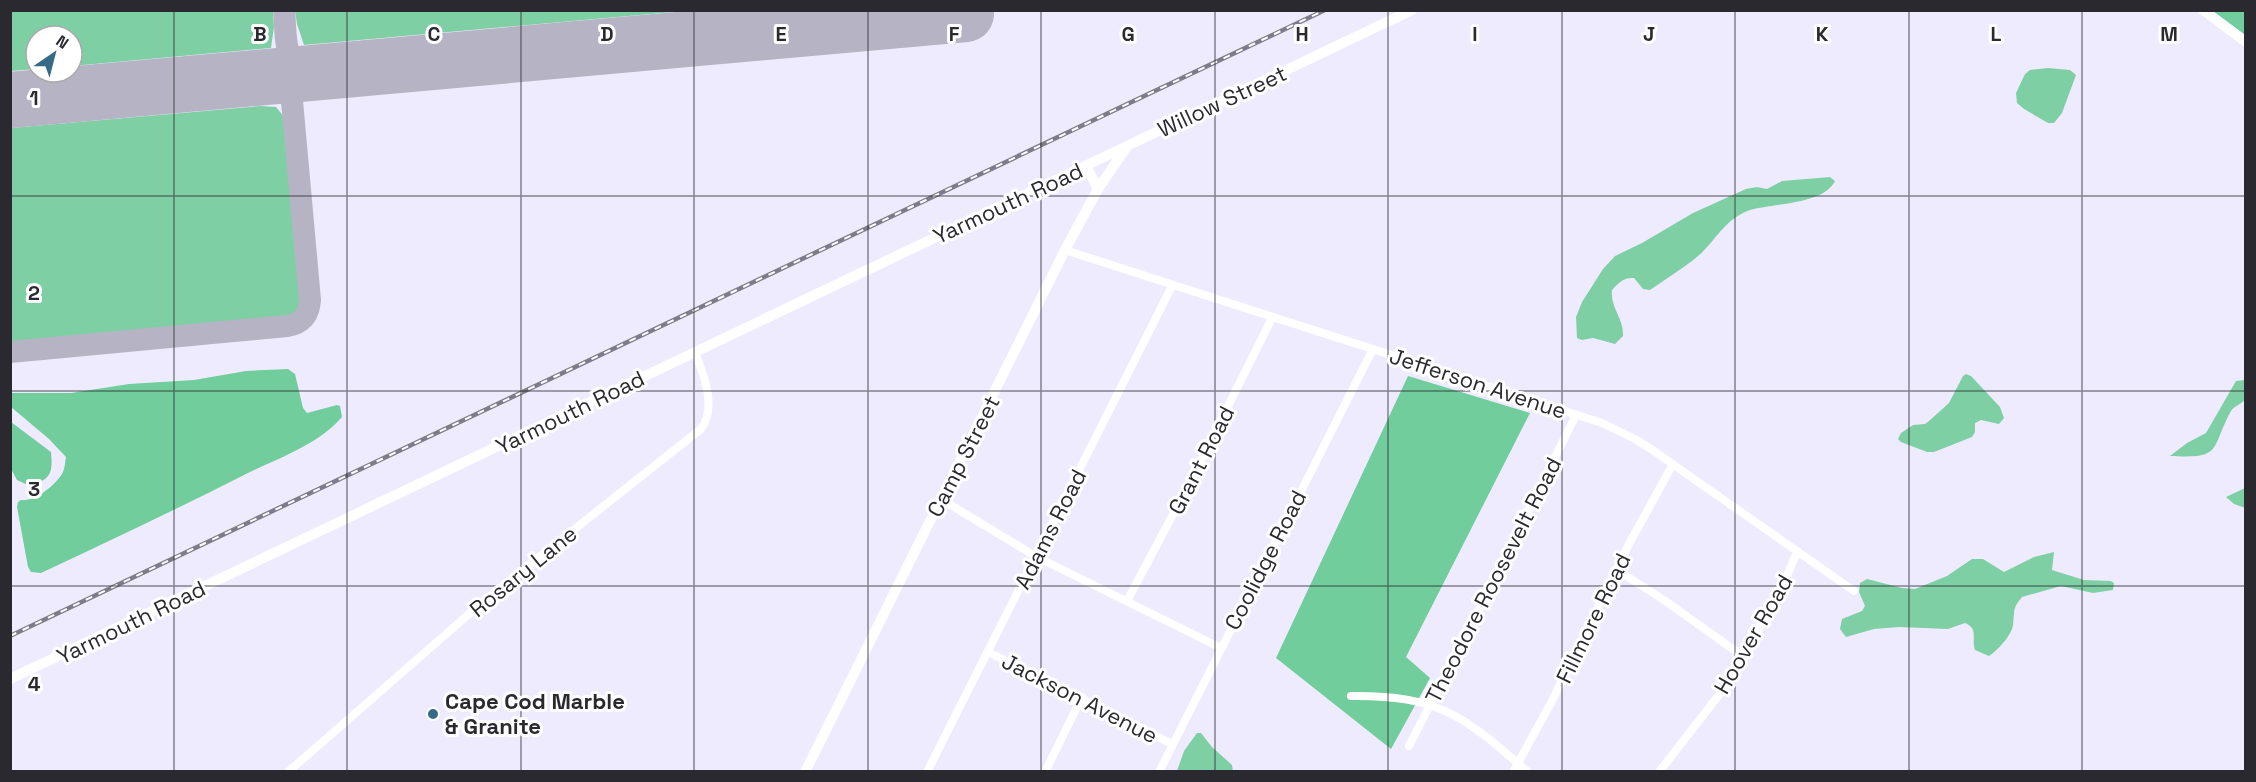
<svg xmlns="http://www.w3.org/2000/svg" width="2256" height="782" font-family="'Space Grotesk',sans-serif">
<style>
.green{fill:#7fcfa4}
.forest{fill:#71cd9c}
.lines{fill:none;stroke-linecap:round;stroke-linejoin:round}
.taxiway{stroke:#b6b4c4;stroke-width:22}
.runway{stroke:#b6b4c4;stroke-width:56}
.street{stroke:#fff;stroke-width:8}
.secondary{stroke:#fff;stroke-width:10}
.rail-casing{stroke:#7e7c89;stroke-width:4.5}
.rail{stroke:#fff;stroke-width:2;stroke-dasharray:7;stroke-linecap:butt}
.grid{fill:none;stroke:#2a2930;stroke-width:1.5;stroke-opacity:0.55}
.poi-dot{fill:#356b86;stroke:#fff;stroke-width:2}
.labels{text-anchor:middle;stroke-width:6;stroke-linejoin:round;paint-order:stroke}
.street-label{font-size:22px;fill:#2a2930;stroke:#fff}
.poi-label{font-size:22px;font-weight:bold;fill:#2a2930;stroke:#fff;text-anchor:start}
.grid-label{font-size:20px;text-anchor:middle;font-weight:bold;fill:#2a2930;stroke:#fff;stroke-width:6;stroke-linejoin:round;paint-order:stroke}
</style>
<rect width="100%" height="100%" fill="#efebff"/>
<g class="green">
<polygon points="11,10 273,11 274,27 271,48 72,66 72,36 36,36 36,69 11,71"/>
<polygon points="295,11 295,10 684,11 304,45 297,24"/>
<polygon points="2048,68 2070,70 2076,75 2062,113 2054,123 2048,123 2024,109 2017,103 2016,93 2025,74 2030,70"/>
<path d="M261 106 276 107 285 118 303 300C301 315 292 317 279 320L11 344V128Z"/>
<path d="M1830 177 1835 181C1823 205 1773 203 1750 210 1722 220 1715 244 1692 261 1679 271 1664 280 1650 290L1643 289 1634 278C1624 277 1618 283 1612 290 1610 308 1624 318 1623 336L1615 344 1593 338 1582 340 1577 338 1576 317 1582 302 1603 269 1615 256 1642 243 1693 213 1746 189 1757 187 1767 189 1782 181Z"/>
<polygon points="1966,374 1971,376 2000,407 2004,418 1999,424 1981,420 1975,423 1975,432 1972,437 1934,452 1927,452 1901,442 1898,439 1901,433 1913,425 1925,424 1929,421 1949,403 1963,376"/>
<path d="M2245 380V400C2241 404 2233 407 2231 411 2210 449 2224 459 2170 456L2187 443 2206 433 2236 381Z"/>
<polygon points="2245,488 2245,508 2234,504 2226,497"/>
<path d="M2054 552 2052 570 2084 580 2111 581 2114 583 2113 590 2093 593 2061 586 2022 597C2012 609 2015 610 2013 625 2012 635 1997 651 1989 656L1975 650C1971 638 1979 629 1965 623L1948 629 1899 627 1874 629 1846 637 1840 629 1842 619 1862 611 1865 606 1859 592 1860 583 1867 579 1902 588 1915 589 1947 576 1972 559H1983L2004 572 2034 557Z"/>
<polygon points="1197,733 1201,733 1212,747 1232,765 1233,771 1177,771 1184,751"/>
</g>
<g class="forest">
<polygon points="2213,11 2245,11 2245,35"/>
<path d="M288 369 295 374 303 408 307 413 337 405 340 406 342 417C318 445 276 459 244 475 177 509 109 541 41 573L31 572 28 567 17 507 18 502 21 500C35 502 57 484 63 472 65 467 65 462 66 457L49 439 11 407V393H71L129 384 194 380 246 371Z"/>
<polygon points="1408,376 1530,413 1406,657 1430,678 1391,749 1276,658"/>
<path d="M11 422 51 452C53 473 51 479 30 486L17 480 11 469Z"/>
</g>
<g class="lines">
<g class="taxiway">
<path d="M284 10C287 39 281 66 315 72"/>
<polyline points="966,10 966,14"/>
<polyline points="267,77 283,85 292,101"/>
<path d="M10 352 287 326C302 324 309 315 310 300L292 101C294 86 302 79 315 72"/>
</g>
<polyline class="runway" points="10,100 966,14"/>
<g class="street">
<polyline points="1065,250 1602,423 1635,439 1651,449 1854,591"/>
<polyline points="941,499 1035,556 1221,648"/>
<polyline points="1617,570 1664,600 1744,657"/>
<polyline points="1127,601 1187,488 1272,318"/>
<polyline points="988,652 1172,744"/>
<path d="M1351 696C1439 695 1464 716 1528 772"/>
<polyline points="1409,746 1492,584 1576,415"/>
<path d="M288 772 485 600 701 429C717 408 704 375 695 353"/>
<polyline points="927,772 1172,286"/>
<polyline points="1045,772 1082,697"/>
<polyline points="1159,772 1373,349"/>
<polyline points="1513,772 1552,701 1629,544 1673,464"/>
<polyline points="1659,772 1733,677 1784,583 1797,552"/>
</g>
<g class="secondary">
<polyline points="2203,10 2246,42"/>
<polyline points="1086,166 1098,189"/>
<polyline points="10,679 1412,10"/>
<polyline points="805,772 1065,250 1098,189 1126,148"/>
</g>
<g class="rail-casing">
<polyline id="rail" points="10,636 1325,10"/>
</g>
<use href="#rail" class="rail"/>
</g>
<path class="grid" d="M174 10V772M347 10V772M521 10V772M694 10V772M868 10V772M1041 10V772M1215 10V772M1388 10V772M1562 10V772M1735 10V772M1909 10V772M2082 10V772M10 196H2246M10 391H2246M10 586H2246"/>
<circle class="poi-dot" cx="433" cy="714" r="6"/>
<g class="labels">
<g class="street-label">
<text transform="translate(1222 101) rotate(-25)" y="8">Willow Street</text>
<text transform="translate(1008 203) rotate(-25)" y="8">Yarmouth Road</text>
<text transform="translate(1478 383) rotate(18)" y="8">Jefferson Avenue</text>
<text transform="translate(570 412) rotate(-26)" y="8">Yarmouth Road</text>
<text transform="translate(963 456) rotate(-63)" y="8">Camp Street</text>
<text transform="translate(1201 460) rotate(-63)" y="8">Grant Road</text>
<text transform="translate(1050 529) rotate(-63)" y="8">Adams Road</text>
<text transform="translate(1265 560) rotate(-63)" y="8">Coolidge Road</text>
<text transform="translate(523 571) rotate(-39)" y="8">Rosary Lane</text>
<text transform="translate(1493 580) rotate(-63)" y="8">Theodore Roosevelt Road</text>
<text transform="translate(1593 618) rotate(-64)" y="8">Fillmore Road</text>
<text transform="translate(131 622) rotate(-26)" y="8">Yarmouth Road</text>
<text transform="translate(1753 634) rotate(-60)" y="8">Hoover Road</text>
<text transform="translate(1080 698) rotate(27)" y="8">Jackson Avenue</text>
</g>
<g class="poi-label">
<text x="445" y="709">Cape Cod Marble<tspan x="445" dy="25">&amp; Granite</tspan></text>
</g>
</g>
<g class="grid-label">
<text x="260" y="41">B</text>
<text x="434" y="41">C</text>
<text x="607" y="41">D</text>
<text x="781" y="41">E</text>
<text x="954" y="41">F</text>
<text x="1128" y="41">G</text>
<text x="1302" y="41">H</text>
<text x="1475" y="41">I</text>
<text x="1649" y="41">J</text>
<text x="1822" y="41">K</text>
<text x="1996" y="41">L</text>
<text x="2169" y="41">M</text>
<text x="34" y="105">1</text>
<text x="34" y="300">2</text>
<text x="34" y="496">3</text>
<text x="34" y="691">4</text>
</g>
<rect width="2256" height="782" fill="none" stroke="#2a2930" stroke-width="24"/>
<g transform="translate(54 54) rotate(35)"><circle r="28" fill="#ffffff" stroke="#aaa9ac" stroke-width="1.5"/>
<path d="M0-4.5L10 22L0 15L-10 22Z" fill="#356b86"/>
<text y="-9" font-size="16" font-weight="bold" text-anchor="middle" fill="#2a2930">N</text>
</g>
</svg>
